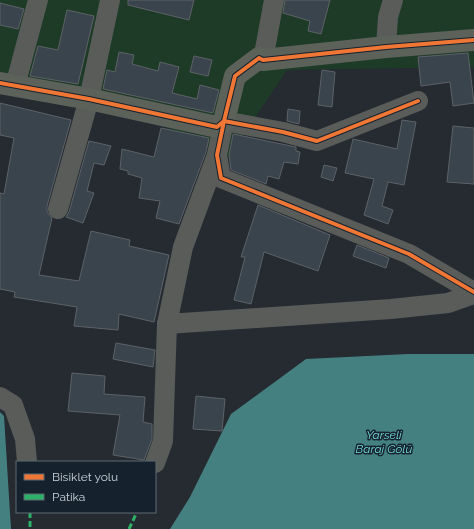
<svg xmlns="http://www.w3.org/2000/svg" width="474" height="529" font-family="Raleway,sans-serif">
<style>
.green{fill:#1d3b27}
.water{fill:#458081}
.building{fill:#3a444d;stroke:#5d6267}
.lines{fill:none;stroke-linecap:round;stroke-linejoin:round}
.street{stroke:#595c59;stroke-width:20}
.secondary{stroke:#5c615a;stroke-width:22}
.quiet{stroke:#2db169;stroke-width:3;stroke-dasharray:6 3;stroke-linecap:butt}
.cycleway-casing{stroke:#15222d;stroke-width:6}
.cycleway{stroke:#f07635;stroke-width:4}
.labels{text-anchor:middle;stroke-width:3;stroke-linejoin:round;paint-order:stroke}
.water-label{font-size:12px;font-style:italic;fill:#75dbdd;stroke:#15222d}
</style>
<rect width="100%" height="100%" fill="#252b31"/>
<polygon class="green" points="0,0 474,0 474,67 287,70 227,159 97,91 0,73"/>
<g class="water">
<polygon points="408,354 474,354 474,529 170,529 190,497 231,414 306,359"/>
<polygon points="0,412 4,416 11,529 0,529"/>
</g>
<g class="building">
<polygon points="128,0 194,0 189,20 128,5"/>
<polygon points="285,0 330,0 321,34 308,31 310,21 283,13"/>
<polygon points="0,3 24,9 18,29 0,25"/>
<polygon points="67,10 94,16 78,84 30,76 38,46 58,50"/>
<polygon points="119,52 134,55 132,64 158,71 160,62 179,67 172,93 197,99 200,85 219,90 213,113 103,89 107,70 115,72"/>
<polygon points="468,53 474,103 453,106 450,82 421,86 418,57"/>
<polygon points="194,56 212,60 208,76 190,72"/>
<polygon points="322,70 335,72 332,107 318,105"/>
<polygon points="0,103 71,120 47,206 47,212 52,218 39,275 79,281 91,231 130,240 129,246 169,255 154,322 119,314 118,330 74,326 77,307 14,297 15,292 0,289 0,193 4,194 14,138 0,135"/>
<polygon points="288,109 300,111 299,124 287,121"/>
<polygon points="402,120 416,122 404,185 388,182 382,206 393,210 388,224 364,215 374,179 345,173 353,139 397,149"/>
<polygon points="453,126 474,128 474,184 447,182"/>
<polygon points="161,128 209,138 206,152 179,224 156,218 160,201 139,198 142,178 128,174 128,171 120,169 122,149 154,157"/>
<polygon points="233,134 296,147 296,151 300,152 298,164 284,162 279,179 268,176 266,184 231,170 229,155"/>
<polygon points="89,141 111,146 104,165 94,163 87,191 94,193 83,223 66,217 69,212"/>
<polygon points="324,165 337,168 333,181 321,177"/>
<polygon points="258,205 330,235 318,271 264,252 251,304 234,300 245,257 241,257"/>
<polygon points="357,245 389,258 386,268 353,256"/>
<polygon points="116,343 155,350 153,367 113,359"/>
<polygon points="72,373 105,376 104,394 145,397 143,422 152,424 152,439 144,460 113,455 120,415 68,411"/>
<polygon points="196,396 225,399 222,431 193,429"/>
</g>
<g class="lines">
<g class="street">
<polyline points="386,47 388,17 393,0"/>
<polyline points="263,60 274,0"/>
<polyline points="15,86 38,0"/>
<polyline points="418,101 317,141 283,132 224,121 217,155 221,178 409,254 474,292"/>
<polyline points="58,209 89,99 110,0"/>
<polyline points="167,324 391,309 448,303 474,294"/>
<polyline points="0,397 13,405 25,439 27,462"/>
<polyline points="155,463 163,441 167,324 183,247 217,155"/>
</g>
<polyline class="secondary" points="0,83 89,99 217,127 224,121 235,76 259,58 263,60 386,47 474,40"/>
<g class="quiet">
<polyline points="30,512 30,529"/>
<polyline points="129,529 137,512"/>
</g>
<g class="cycleway-casing">
<g id="cycleway">
<polyline points="0,83 89,99 217,127 224,121 235,76 259,58 263,60 386,47 474,40"/>
<polyline points="418,101 317,141 283,132 224,121 217,155 221,178 409,254 474,292"/>
</g>
</g>
<use href="#cycleway" class="cycleway"/>
</g>
<g class="labels">
<g class="water-label">
<text x="384" y="439">Yarseli<tspan x="384" dy="14">Baraj Gölü</tspan></text>
</g>
</g>
<rect x="16" y="461" width="140" height="52" fill="#15222d" stroke="#5e6973"/>
<rect x="24" y="474" width="20" height="6" fill="#f07635" stroke="#5e6973"/>
<text x="52" y="481" font-size="12" fill="#cbd3db">Bisiklet yolu</text>
<rect x="24" y="494" width="20" height="6" fill="#2db169" stroke="#5e6973"/>
<text x="52" y="501" font-size="12" fill="#cbd3db">Patika</text>
</svg>
